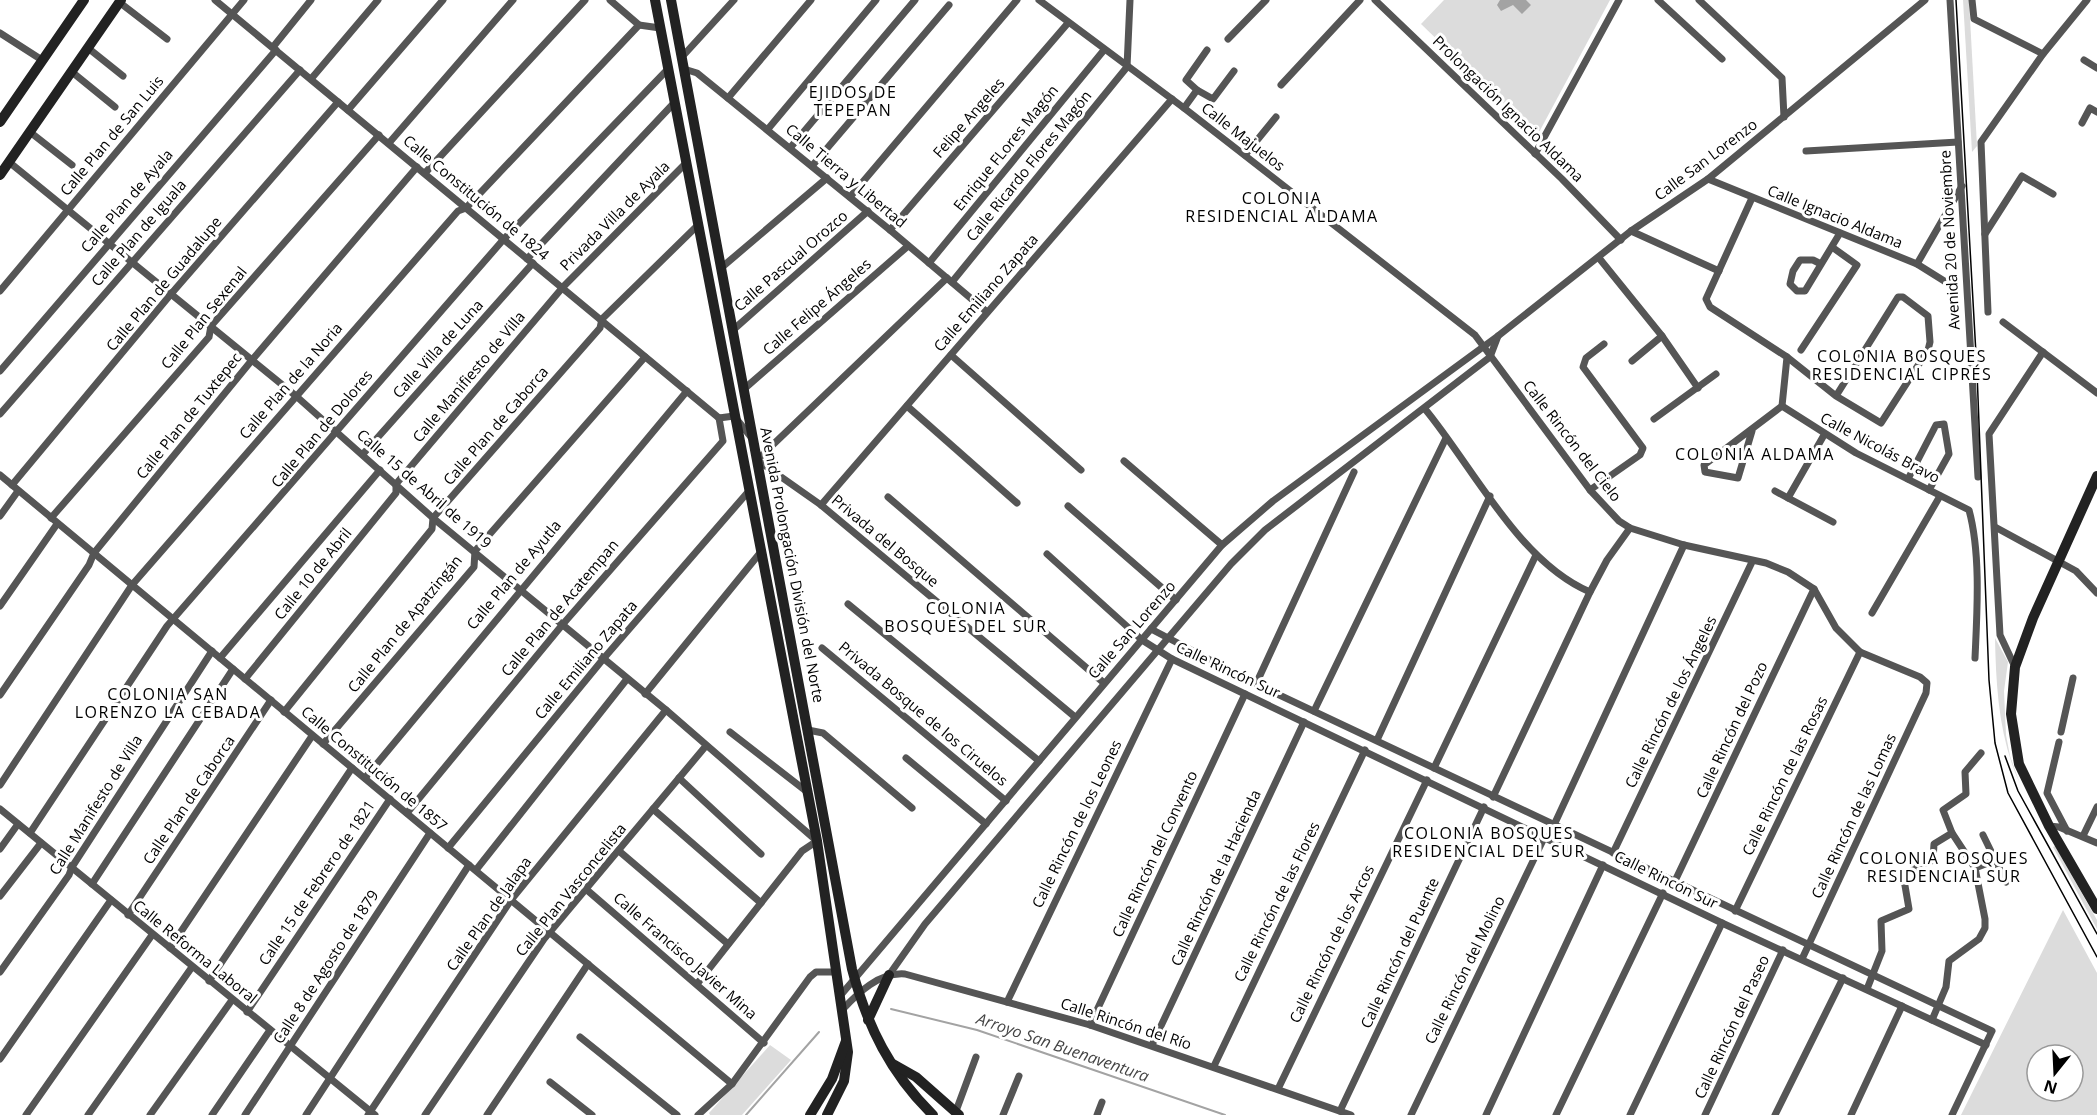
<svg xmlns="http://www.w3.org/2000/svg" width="2097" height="1115" font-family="'Open Sans',sans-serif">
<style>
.green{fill:#dcdcdc;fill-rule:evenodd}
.water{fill:#a3a3a3}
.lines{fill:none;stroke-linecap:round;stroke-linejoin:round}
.stream{stroke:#a3a3a3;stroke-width:2}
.street{stroke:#555;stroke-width:7}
.secondary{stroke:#222;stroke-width:10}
.tram{stroke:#000;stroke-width:1.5}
.labels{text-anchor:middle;stroke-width:6;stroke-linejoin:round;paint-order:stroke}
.street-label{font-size:15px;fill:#000;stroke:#fff}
.neighbourhood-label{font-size:16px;letter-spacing:1.5px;fill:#000;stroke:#fff}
.water-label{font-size:16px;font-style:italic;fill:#444;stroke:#fff}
</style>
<rect width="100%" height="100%" fill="#fff"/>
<g class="green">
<polygon points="1444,0 1610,0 1537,136 1421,24"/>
<polygon points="1963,0 1969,0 1977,146 1972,152"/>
<path d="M1995 638 2008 662 2004 691 2006 735 2010 756 2020 784C1999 738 1996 688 1995 638Z"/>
<polygon points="2055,846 2097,920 2097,929 2053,847"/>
<path d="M2063 910 2097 973V1115H1961ZM2037 1055H2073V1091H2037Z"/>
<polygon points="770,1045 791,1060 742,1115 710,1115 709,1113"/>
</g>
<polygon class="water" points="1500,0 1526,0 1531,5 1522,14 1513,5 1501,11 1497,5"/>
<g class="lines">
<g class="stream">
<polyline points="891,1009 977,1030 1225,1115"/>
<polyline points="746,1115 819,1032"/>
</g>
<g class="street">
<polyline points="215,0 719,418"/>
<polyline points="610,0 639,25 660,28"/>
<polyline points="1039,0 1184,108 1475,335 1590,490 1619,521 1630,528 1684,545 1766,563 1788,572 1814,589 1836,628 1860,652 1920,677 1927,683 1926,693 1802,959"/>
<polyline points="1375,0 1562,179 1621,240"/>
<polyline points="1658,0 1722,59"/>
<polyline points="1699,0 1782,78 1784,117"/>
<polyline points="1950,0 1978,477"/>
<polyline points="1972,0 1974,19 2043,54"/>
<polyline points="119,2 167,39"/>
<polyline points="0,33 42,60"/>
<polyline points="1228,39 1266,0"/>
<polyline points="273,47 311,0"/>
<polyline points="88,48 123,76"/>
<polyline points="681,58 734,0"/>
<polyline points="2084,60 2097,68"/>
<polyline points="684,69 697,73 890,230 987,312"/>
<polyline points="72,72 115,107"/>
<polyline points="311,79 378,0"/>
<polyline points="1281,85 1360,0"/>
<polyline points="1197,90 1213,99 1234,71"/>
<polyline points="728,98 811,0"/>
<polyline points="1184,108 1197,90 1186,80 1207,50"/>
<polyline points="348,110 443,0"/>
<polyline points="2082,123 2090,108 2097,112"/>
<polyline points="768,129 876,0"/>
<polyline points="30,132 72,165"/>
<polyline points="389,143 513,0"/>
<polyline points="790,148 915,0"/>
<polyline points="1806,151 1958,142"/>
<polyline points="1535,154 1619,0"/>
<polyline points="1245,155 1276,117"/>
<polyline points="9,162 296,396 433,518 666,710 817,841 802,851 697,984"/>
<polyline points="812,166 949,5"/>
<polyline points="425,173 585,0"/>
<polyline points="1708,179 1917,264 1949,284"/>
<polyline points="850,197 1017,0"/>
<polyline points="890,230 1068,23"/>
<polyline points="1631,231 1719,271"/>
<polyline points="1985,234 2022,176 2053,194"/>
<polyline points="1599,258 1662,336 1698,388"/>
<polyline points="527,259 674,103"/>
<polyline points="929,263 1104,50"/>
<polyline points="1821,264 1813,260 1800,260 1793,271 1790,284 1797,291 1805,291 1840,233"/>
<polyline points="1917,264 1962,186"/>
<polyline points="721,268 827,178"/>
<polyline points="947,278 757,460 821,505 1075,717"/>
<polyline points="952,282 1127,67 1130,0"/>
<polyline points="0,291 244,0"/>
<polyline points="1988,312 1981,142 2043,54 2087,0"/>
<polyline points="2003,322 2097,393"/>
<polyline points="733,330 868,211"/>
<polyline points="1801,350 1857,265 1832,247"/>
<polyline points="951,355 1081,470"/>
<polyline points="1787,357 1836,396 1881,423 1928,350 1930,342 1928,316 1903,297 1898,297 1836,396"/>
<polyline points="1632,361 1662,336"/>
<polyline points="0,371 276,50"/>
<polyline points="744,389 908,246"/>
<polyline points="907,406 1017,503"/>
<path d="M1782 406 1856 453 1969 510C1981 554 1977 613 1975 658"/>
<path d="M1425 409C1473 467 1519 562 1590 592"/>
<polyline points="0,414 300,70"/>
<polyline points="719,418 734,416 751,437"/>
<polyline points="1654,419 1716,374"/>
<polyline points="1752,431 1738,478 1705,472 1704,465 1782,406 1787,357 1710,307 1706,299 1752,198"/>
<polyline points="363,454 533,263"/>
<polyline points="1124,461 1222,545"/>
<polyline points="0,475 732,1084"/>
<polyline points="1908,479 1936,425 1944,424 1949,454 1929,490"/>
<polyline points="12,485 171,294 338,102"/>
<polyline points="1590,490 1640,455 1643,448 1583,367 1586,358 1604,344"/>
<polyline points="1775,491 1833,522"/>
<polyline points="888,497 1104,683"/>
<polyline points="1788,498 1824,435"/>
<polyline points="821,505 1172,99"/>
<polyline points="1068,506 1176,600"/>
<polyline points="0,516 18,491"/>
<polyline points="51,518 209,337 211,326 379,135"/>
<polyline points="1995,527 2076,571 2097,593"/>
<polyline points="1047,554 1142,640 1172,659 1722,923 1986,1045"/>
<polyline points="848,604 1039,761"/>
<polyline points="0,606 57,524"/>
<polyline points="1872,613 1940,496"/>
<polyline points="1151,629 1256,684 1992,1031 1952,1115"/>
<polyline points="822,648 1006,801"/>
<polyline points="220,658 380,470"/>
<polyline points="2015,667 2000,635 1989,434 2043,352"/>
<polyline points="245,679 396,493 396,484 563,287 686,163"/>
<polyline points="1256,684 1354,472"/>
<polyline points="645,694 760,553"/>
<polyline points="0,695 89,565 94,553 252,360 417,167"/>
<polyline points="1314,711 1446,438"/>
<polyline points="284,712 432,529 433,518 600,328 602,319 697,226"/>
<polyline points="808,730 823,733 912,808"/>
<polyline points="730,732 806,791"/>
<polyline points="2061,732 2073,678"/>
<polyline points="1377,740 1490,496"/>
<polyline points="2059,742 2047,793 2067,831"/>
<polyline points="323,744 474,567 475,551 645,357"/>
<polyline points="906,758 986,824"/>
<polyline points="1434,768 1536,555"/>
<polyline points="365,778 687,391"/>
<polyline points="679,778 761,854"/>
<polyline points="0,785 132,585 458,211 466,208 639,25"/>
<polyline points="1493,797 1590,592 1607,560 1630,528"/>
<polyline points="0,809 375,1115"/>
<polyline points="653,809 761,903"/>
<polyline points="407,813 563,624 723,441 719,418"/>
<polyline points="1554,825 1684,545"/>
<polyline points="2049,826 2059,827 2097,843"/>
<polyline points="30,833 167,626 503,240 668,69"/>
<polyline points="1983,835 2006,882"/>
<polyline points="2083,836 2097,807"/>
<polyline points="448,848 604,658 748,492"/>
<polyline points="0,849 18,824"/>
<polyline points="619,851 728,944"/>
<polyline points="1613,853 1752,562"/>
<polyline points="1975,868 1996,860"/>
<polyline points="476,870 627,679"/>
<polyline points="1674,883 1814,589"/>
<polyline points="92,884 233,669"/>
<polyline points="587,890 764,1043"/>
<polyline points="0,896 41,843"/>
<polyline points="1735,911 1860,652"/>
<polyline points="128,915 271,700"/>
<polyline points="170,948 312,736"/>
<polyline points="0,972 69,875 72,867 212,651"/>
<polyline points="889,975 925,924 1231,564 1265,530 1490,357 1498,336"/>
<polyline points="209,981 352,768"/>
<polyline points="1867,989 1882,951 1881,921 1909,909 1903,874 1933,860 1934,844 1952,833 1943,810 1966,794 1965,772 1981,753"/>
<polyline points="840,996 1222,545 1273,501 1498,336 1631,231 1708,179 1925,0"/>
<polyline points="1007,1002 1172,659"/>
<path d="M842 1010C858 993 879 972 905 974L1090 1025 1351 1115"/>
<polyline points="247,1012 390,799"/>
<polyline points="1932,1020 1946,987 1949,961 1979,939 1985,928 1985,919 1975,868 1952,833"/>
<polyline points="1090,1025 1245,694"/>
<polyline points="580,1037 677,1115"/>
<polyline points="1152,1045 1304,722"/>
<polyline points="0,1059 111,900"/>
<polyline points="1214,1066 1365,750"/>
<polyline points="550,1082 592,1115"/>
<polyline points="1278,1089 1427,780"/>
<polyline points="956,1111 976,1057"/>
<polyline points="1340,1111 1484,807"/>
<polyline points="26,1115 152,935"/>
<polyline points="88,1115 192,967"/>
<polyline points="150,1115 232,1000"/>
<polyline points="212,1115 270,1030"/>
<polyline points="245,1115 430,833"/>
<polyline points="306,1115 469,865"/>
<polyline points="368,1115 511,900 666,710"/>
<polyline points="425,1115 544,939 705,747"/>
<polyline points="487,1115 588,964"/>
<polyline points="698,1115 732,1084 810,977 816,972 835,972"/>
<polyline points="1003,1115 1019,1076"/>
<polyline points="1097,1115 1102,1102"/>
<polyline points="1411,1115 1545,836"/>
<polyline points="1486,1115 1603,865"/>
<polyline points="1556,1115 1663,893"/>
<polyline points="1630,1115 1722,923"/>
<polyline points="1705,1115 1783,950"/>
<polyline points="1775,1115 1843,978"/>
<polyline points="1851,1115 1902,1006"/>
</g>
<g class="secondary">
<polyline points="655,0 817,841 848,1052 844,1081 827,1115"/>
<path d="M671 0 852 969C867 1026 891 1074 933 1115"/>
<polyline points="0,122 84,0"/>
<polyline points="0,175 121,0"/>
<polyline points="2097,476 2033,618 2015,667 2011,714 2019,764 2049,826 2097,909"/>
<polyline points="868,1020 889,975"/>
<polyline points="893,1064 916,1077 959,1115"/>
<polyline points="810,1115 832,1079 846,1041"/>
</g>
<g class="tram">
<polyline points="1956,0 1977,372 1989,680 1995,743 2008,793 2097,957"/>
<polyline points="2005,756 2018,791 2097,934"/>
</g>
</g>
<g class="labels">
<g class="street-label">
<text transform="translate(1508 109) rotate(44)" y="5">Prolongación Ignacio Aldama</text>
<text transform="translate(969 118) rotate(-49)" y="5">Felipe Angeles</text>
<text transform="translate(112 136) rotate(-50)" y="5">Calle Plan de San Luis</text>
<text transform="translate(1243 137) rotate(38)" y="5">Calle Majuelos</text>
<text transform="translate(1006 148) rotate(-51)" y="5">Enrique FLores Magón</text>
<text transform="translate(1706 160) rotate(-37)" y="5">Calle San Lorenzo</text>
<text transform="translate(1029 166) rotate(-51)" y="5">Calle Ricardo Flores Magón</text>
<text transform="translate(846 176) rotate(40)" y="5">Calle Tierra y Libertad</text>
<text transform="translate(476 198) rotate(40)" y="5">Calle Constitución de 1824</text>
<text transform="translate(127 201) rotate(-49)" y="5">Calle Plan de Ayala</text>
<text transform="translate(615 216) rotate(-45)" y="5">Privada Villa de Ayala</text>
<text transform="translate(1835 217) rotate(22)" y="5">Calle Ignacio Aldama</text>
<text transform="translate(139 233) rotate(-49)" y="5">Calle Plan de Iguala</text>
<text transform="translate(1950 240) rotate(-93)" y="5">Avenida 20 de Noviembre</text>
<text transform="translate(791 261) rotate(-41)" y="5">Calle Pascual Orozco</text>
<text transform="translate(164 284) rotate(-50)" y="5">Calle Plan de Guadalupe</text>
<text transform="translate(986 293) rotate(-49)" y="5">Calle Emiliano Zapata</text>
<text transform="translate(817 307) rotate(-41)" y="5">Calle Felipe Ángeles</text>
<text transform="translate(204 318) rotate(-51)" y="5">Calle Plan Sexenal</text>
<text transform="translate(438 349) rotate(-48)" y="5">Calle Villa de Luna</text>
<text transform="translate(469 377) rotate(-50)" y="5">Calle Manifiesto de Villa</text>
<text transform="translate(291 381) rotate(-49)" y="5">Calle Plan de la Noria</text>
<text transform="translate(189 416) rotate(-51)" y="5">Calle Plan de Tuxtepec</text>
<text transform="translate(496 426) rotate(-49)" y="5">Calle Plan de Caborca</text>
<text transform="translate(322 429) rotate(-50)" y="5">Calle Plan de Dolores</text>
<text transform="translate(1572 441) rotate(52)" y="5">Calle Rincón del Cielo</text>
<text transform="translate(1880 448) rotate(28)" y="5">Calle Nicolás Bravo</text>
<text transform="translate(424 489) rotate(41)" y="5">Calle 15 de Abril de 1919</text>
<text transform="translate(885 541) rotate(40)" y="5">Privada del Bosque</text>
<text transform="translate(792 565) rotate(79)" y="5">Avenida Prolongación División del Norte</text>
<text transform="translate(313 574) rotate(-51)" y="5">Calle 10 de Abril</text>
<text transform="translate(514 575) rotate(-50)" y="5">Calle Plan de Ayutla</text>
<text transform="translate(560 608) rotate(-50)" y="5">Calle Plan de Acatempan</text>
<text transform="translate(405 624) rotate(-51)" y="5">Calle Plan de Apatzingán</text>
<text transform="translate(1132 630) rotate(-49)" y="5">Calle San Lorenzo</text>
<text transform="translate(586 660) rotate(-50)" y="5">Calle Emiliano Zapata</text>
<text transform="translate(1228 670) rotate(25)" y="5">Calle Rincón Sur</text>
<text transform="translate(1671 702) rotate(-64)" y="5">Calle Rincón de los Ángeles</text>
<text transform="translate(923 714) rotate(40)" y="5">Privada Bosque de los Ciruelos</text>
<text transform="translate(1732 730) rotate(-65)" y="5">Calle Rincón del Pozo</text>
<text transform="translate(374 769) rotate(40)" y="5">Calle Constitución de 1857</text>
<text transform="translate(1785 776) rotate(-64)" y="5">Calle Rincón de las Rosas</text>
<text transform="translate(189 800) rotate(-56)" y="5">Calle Plan de Caborca</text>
<text transform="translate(96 805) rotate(-58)" y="5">Calle Manifesto de Villa</text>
<text transform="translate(1854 816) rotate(-65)" y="5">Calle Rincón de las Lomas</text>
<text transform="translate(1077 824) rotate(-64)" y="5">Calle Rincón de los Leones</text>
<text transform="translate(1155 854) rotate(-65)" y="5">Calle Rincón del Convento</text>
<text transform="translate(1216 878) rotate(-65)" y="5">Calle Rincón de la Hacienda</text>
<text transform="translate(1666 880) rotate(26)" y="5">Calle Rincón Sur</text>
<text transform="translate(317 883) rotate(-56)" y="5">Calle 15 de Febrero de 1821</text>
<text transform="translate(571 890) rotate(-51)" y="5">Calle Plan Vasconcelista</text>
<text transform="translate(1277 902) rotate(-64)" y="5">Calle Rincón de las Flores</text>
<text transform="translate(489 914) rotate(-55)" y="5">Calle Plan de Jalapa</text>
<text transform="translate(1332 944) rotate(-64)" y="5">Calle Rincón de los Arcos</text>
<text transform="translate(195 952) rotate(39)" y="5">Calle Reforma Laboral</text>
<text transform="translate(1400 953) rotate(-65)" y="5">Calle Rincón del Puente</text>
<text transform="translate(685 956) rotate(41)" y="5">Calle Francisco Javier Mina</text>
<text transform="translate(326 967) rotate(-57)" y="5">Calle 8 de Agosto de 1879</text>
<text transform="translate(1465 970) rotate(-64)" y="5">Calle Rincón del Molino</text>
<text transform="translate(1126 1024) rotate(18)" y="5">Calle Rincón del Río</text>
<text transform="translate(1732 1027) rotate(-65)" y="5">Calle Rincón del Paseo</text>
</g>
<g class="neighbourhood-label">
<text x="853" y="98">EJIDOS DE<tspan x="853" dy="18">TEPEPAN</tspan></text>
<text x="1282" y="204">COLONIA<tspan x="1282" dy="18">RESIDENCIAL ALDAMA</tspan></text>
<text x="1902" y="362">COLONIA BOSQUES<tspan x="1902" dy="18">RESIDENCIAL CIPRÉS</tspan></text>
<text x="1755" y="460">COLONIA ALDAMA</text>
<text x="966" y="614">COLONIA<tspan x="966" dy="18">BOSQUES DEL SUR</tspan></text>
<text x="168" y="700">COLONIA SAN<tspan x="168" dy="18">LORENZO LA CEBADA</tspan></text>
<text x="1489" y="839">COLONIA BOSQUES<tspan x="1489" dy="18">RESIDENCIAL DEL SUR</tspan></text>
<text x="1944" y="864">COLONIA BOSQUES<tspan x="1944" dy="18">RESIDENCIAL SUR</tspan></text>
</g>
<g class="water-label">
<text transform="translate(1063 1047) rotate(19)" y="6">Arroyo San Buenaventura</text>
</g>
</g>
<g transform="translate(2055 1073) rotate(198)"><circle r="28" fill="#ffffff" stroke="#999999" stroke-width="1.5"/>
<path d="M0-4.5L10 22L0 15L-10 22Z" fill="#000000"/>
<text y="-9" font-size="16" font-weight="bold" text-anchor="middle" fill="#000000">N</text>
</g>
</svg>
